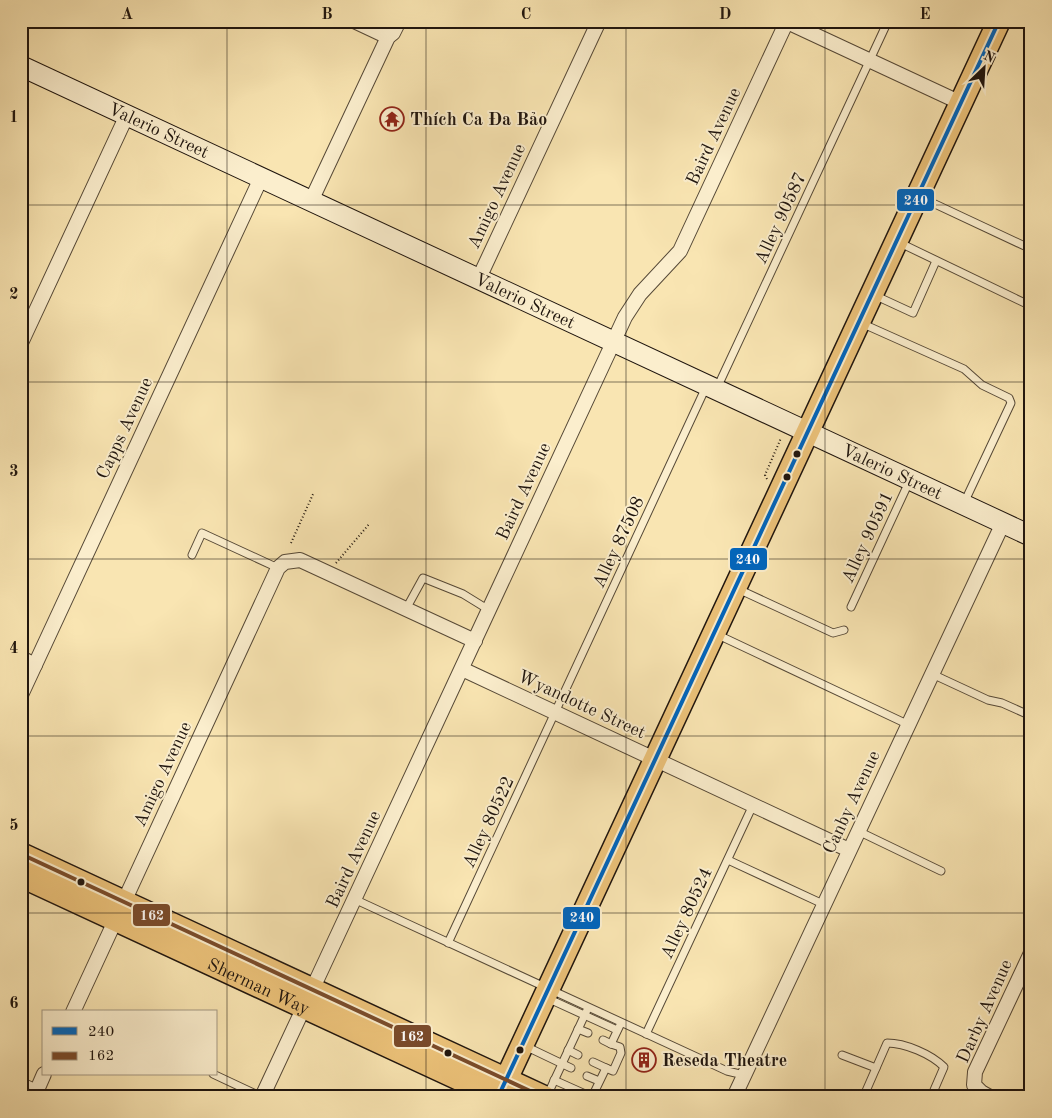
<svg xmlns="http://www.w3.org/2000/svg" width="1052" height="1118" font-family="'Old Standard TT',serif">
<style>
.lines{fill:none;stroke-linecap:round;stroke-linejoin:round}
.lane-casing{stroke:#564937;stroke-width:9}
.street-casing{stroke:#564937;stroke-width:16}
.secondary-casing{stroke:#1f150e;stroke-width:22}
.primary-casing{stroke:#1f150e;stroke-width:25}
.path{stroke:#1f150e;stroke-width:2;stroke-dasharray:1 2.5;stroke-linecap:butt}
.lane{stroke:#fbeecd;stroke-width:7}
.street{stroke:#fbeecd;stroke-width:14}
.secondary{stroke:#fbeecd;stroke-width:20}
.primary{stroke:#ecc279;stroke-width:22}
.bus-1-casing{stroke:#fbeecd;stroke-width:8}
.bus-2-casing{stroke:#fbeecd;stroke-width:8}
.bus-1{stroke:#0065bd;stroke-width:4}
.bus-2{stroke:#7a4b2a;stroke-width:4}
.grid{fill:none;stroke:#1f150e;stroke-width:1;stroke-opacity:0.55}
.bus-dot{fill:#1f150e;stroke:#fbeecd;stroke-width:2}
.labels{text-anchor:middle;stroke-width:4;stroke-linejoin:round;paint-order:stroke}
.poi-label{font-size:18px;font-weight:bold;fill:#1f150e;stroke:#fbeecd;text-anchor:start}
.street-label{font-size:18px;fill:#1f150e;stroke:#fbeecd}
.line-badge{stroke:#fbeecd;stroke-width:2}
.badge-label{font-size:14px;text-anchor:middle;font-weight:bold;fill:#fff}
.neatline{fill:none;stroke:#1f150e;stroke-width:2}
.grid-label{font-size:16px;text-anchor:middle;font-weight:bold;fill:#1f150e}
</style>
<rect width="100%" height="100%" fill="#f9e5b2"/>
<filter id="stains"><feTurbulence type="fractalNoise" baseFrequency=".004" numOctaves="4"/><feColorMatrix values="0 0 0 0 .2 0 0 0 0 .09 0 0 0 0 .02 0 0 0 .5 -.17"/></filter>
<radialGradient id="worn" r=".72"><stop offset=".6" stop-color="#630" stop-opacity="0"/><stop offset="1" stop-color="#630" stop-opacity=".3"/></radialGradient>
<g class="lines">
<g class="lane-casing">
<g id="lane">
<polyline points="920,197 1031,249"/>
<polyline points="898,242 1031,306"/>
<polyline points="874,295 913,313 936,261"/>
<polyline points="861,323 964,369 982,385 1009,398 1011,403 964,503"/>
<polyline points="717,388 888,21"/>
<polyline points="192,555 202,533 278,568"/>
<polyline points="738,589 833,633 844,630"/>
<polyline points="851,607 909,482"/>
<polyline points="406,609 423,578 463,594 489,610"/>
<polyline points="716,634 907,724"/>
<polyline points="932,674 988,700 1002,703 1031,716"/>
<polyline points="858,831 941,871"/>
<polyline points="728,860 823,904"/>
<polyline points="354,899 727,1071 744,1075"/>
<polyline points="448,943 706,387"/>
<polyline points="547,998 617,1030"/>
<polyline points="578,1029 588,1033"/>
<polyline points="646,1034 753,805"/>
<polyline points="603,1040 611,1044"/>
<polyline points="525,1046 571,1068"/>
<polyline points="568,1050 578,1055"/>
<polyline points="842,1055 876,1068"/>
<polyline points="593,1062 606,1068"/>
<polyline points="213,1074 262,1097"/>
<polyline points="587,1076 599,1081"/>
<polyline points="554,1080 592,1097"/>
<polyline points="21,1081 38,1089"/>
<path d="M866 1091 887 1043C905 1043 931 1054 944 1067L931 1097"/>
<polyline points="547,1096 588,1008"/>
<polyline points="592,1097 606,1068 613,1071 621,1053 620,1047 611,1044 621,1023"/>
</g>
</g>
<g class="street-casing">
<g id="street">
<polyline points="354,21 388,37"/>
<polyline points="785,21 961,103"/>
<polyline points="311,201 388,37 393,33 399,21"/>
<polyline points="479,278 599,21"/>
<polyline points="21,343 127,115"/>
<polyline points="21,658 35,665"/>
<polyline points="462,669 849,850"/>
<polyline points="21,695 261,178"/>
<polyline points="312,990 625,317 640,294 680,251 787,21"/>
<polyline points="73,1012 278,568 285,562 300,560 475,641"/>
<polyline points="34,1097 44,1074"/>
<polyline points="262,1097 304,1007"/>
<polyline points="734,1097 1003,523"/>
<polyline points="990,1097 981,1092 974,1085 975,1072 1031,953"/>
</g>
</g>
<g class="secondary-casing">
<g id="secondary">
<path id="s1" d="M21 66 1031 536"/>
</g>
</g>
<g class="primary-casing">
<g id="primary">
<polyline points="21,854 544,1097"/>
<path id="s2" d="M21 876 498 1097"/>
<polyline points="498,1097 999,21"/>
</g>
</g>
<g class="path">
<polyline points="767,479 765,475 781,438"/>
<polyline points="291,543 314,492"/>
<polyline points="336,563 370,523"/>
</g>
<use href="#lane" class="lane"/>
<use href="#street" class="street"/>
<use href="#secondary" class="secondary"/>
<use href="#primary" class="primary"/>
<g class="bus-1-casing">
<polyline id="bus-1" points="498,1097 999,21"/>
</g>
<g class="bus-2-casing">
<polyline id="bus-2" points="21,854 543,1097"/>
</g>
<use href="#bus-1" class="bus-1"/>
<use href="#bus-2" class="bus-2"/>
</g>
<path class="grid" d="M227 21V1097M426 21V1097M626 21V1097M825 21V1097M21 205H1031M21 382H1031M21 559H1031M21 736H1031M21 913H1031"/>
<defs>
<g id="temple-ring" transform="scale(1.25)"><circle r="9.5" fill="#fbeecd" stroke="#8f2418" stroke-width="1.5"/><path d="M0-6L5-2H3V0L6.5 2.5H4V6H1.5V3h-3V6H-4V2.5H-6.5L-3 0V-2H-5Z" fill="#8f2418"/></g>
<g id="building-ring" transform="scale(1.25)"><circle r="9.5" fill="#fbeecd" stroke="#8f2418" stroke-width="1.5"/><path d="M-4-6H4V6H1V3H-1V6H-4ZM-2.5-4.3h1.7v1.8h-1.7ZM.8-4.3h1.7v1.8H.8ZM-2.5-1h1.7V.8h-1.7ZM.8-1h1.7V.8H.8Z" fill="#8f2418"/></g>
</defs>
<g fill-rule="evenodd">
<use href="#temple-ring" x="392" y="119"/>
<use href="#building-ring" x="644" y="1060"/>
</g>
<g class="bus-dot">
<circle cx="797" cy="454" r="4.5"/>
<circle cx="787" cy="477" r="4.5"/>
<circle cx="81" cy="882" r="4.5"/>
<circle cx="520" cy="1050" r="4.5"/>
<circle cx="448" cy="1053" r="4.5"/>
</g>
<g class="labels">
<g class="poi-label">
<text x="410" y="125">Thích Ca Đa Bảo</text>
<text x="662" y="1066">Reseda Theatre</text>
</g>
<g class="street-label">
<text dy="6" stroke="none"><textPath href="#s1" startOffset="152">Valerio Street</textPath></text>
<text transform="translate(713 136) rotate(-65)" y="6">Baird Avenue</text>
<text transform="translate(496 196) rotate(-65)" y="6">Amigo Avenue</text>
<text transform="translate(780 218) rotate(-65)" y="6">Alley 90587</text>
<text dy="6" stroke="none"><textPath href="#s1" startOffset="556">Valerio Street</textPath></text>
<text transform="translate(124 428) rotate(-65)" y="6">Capps Avenue</text>
<text dy="6" stroke="none"><textPath href="#s1" startOffset="961">Valerio Street</textPath></text>
<text transform="translate(523 491) rotate(-65)" y="6">Baird Avenue</text>
<text transform="translate(867 537) rotate(-65)" y="6">Alley 90591</text>
<text transform="translate(618 542) rotate(-65)" y="6">Alley 87508</text>
<text transform="translate(582 704) rotate(25)" y="6">Wyandotte Street</text>
<text transform="translate(162 774) rotate(-65)" y="6">Amigo Avenue</text>
<text transform="translate(851 802) rotate(-65)" y="6">Canby Avenue</text>
<text transform="translate(488 822) rotate(-65)" y="6">Alley 80522</text>
<text transform="translate(353 859) rotate(-65)" y="6">Baird Avenue</text>
<text transform="translate(686 913) rotate(-65)" y="6">Alley 80524</text>
<text dy="6" stroke="none"><textPath href="#s2" startOffset="262">Sherman Way</textPath></text>
<text transform="translate(984 1011) rotate(-66)" y="6">Darby Avenue</text>
</g>
</g>
<g class="line-badge">
<rect x="896" y="188" width="39" height="24" rx="5" fill="#0065bd"/>
<rect x="729" y="547" width="39" height="24" rx="5" fill="#0065bd"/>
<rect x="132" y="903" width="39" height="24" rx="5" fill="#7a4b2a"/>
<rect x="562" y="906" width="39" height="24" rx="5" fill="#0065bd"/>
<rect x="393" y="1024" width="39" height="24" rx="5" fill="#7a4b2a"/>
</g>
<g class="badge-label">
<text x="916" y="205">240</text>
<text x="748" y="564">240</text>
<text x="152" y="920">162</text>
<text x="582" y="922">240</text>
<text x="412" y="1041">162</text>
</g>
<rect width="1052" height="1118" fill="none" stroke="#f9e5b2" stroke-width="55"/>
<rect x="42" y="1010" width="175" height="65" fill="#fbeecd" stroke="#a39781"/>
<rect x="52" y="1027" width="25" height="8" fill="#0065bd" stroke="#a39781"/>
<text x="88" y="1036" font-size="15" fill="#1f150e">240</text>
<rect x="52" y="1052" width="25" height="8" fill="#7a4b2a" stroke="#a39781"/>
<text x="88" y="1060" font-size="15" fill="#1f150e">162</text>
<g transform="translate(984 68) rotate(25)" stroke="#fbeecd" stroke-width="4" paint-order="stroke">
<path d="M0-4L9 19L0 12L-9 19Z" fill="#1f150e"/>
<text y="-8" font-size="14" font-weight="bold" text-anchor="middle" fill="#1f150e">N</text>
</g>
<rect x="28" y="28" width="996" height="1062" class="neatline"/>
<g class="grid-label">
<text x="127" y="19">A</text>
<text x="327" y="19">B</text>
<text x="526" y="19">C</text>
<text x="725" y="19">D</text>
<text x="925" y="19">E</text>
<text x="14" y="122">1</text>
<text x="14" y="299">2</text>
<text x="14" y="476">3</text>
<text x="14" y="653">4</text>
<text x="14" y="830">5</text>
<text x="14" y="1008">6</text>
</g>
<rect width="100%" height="100%" filter="url(#stains)"/>
<rect width="100%" height="100%" fill="url(#worn)"/>
</svg>
